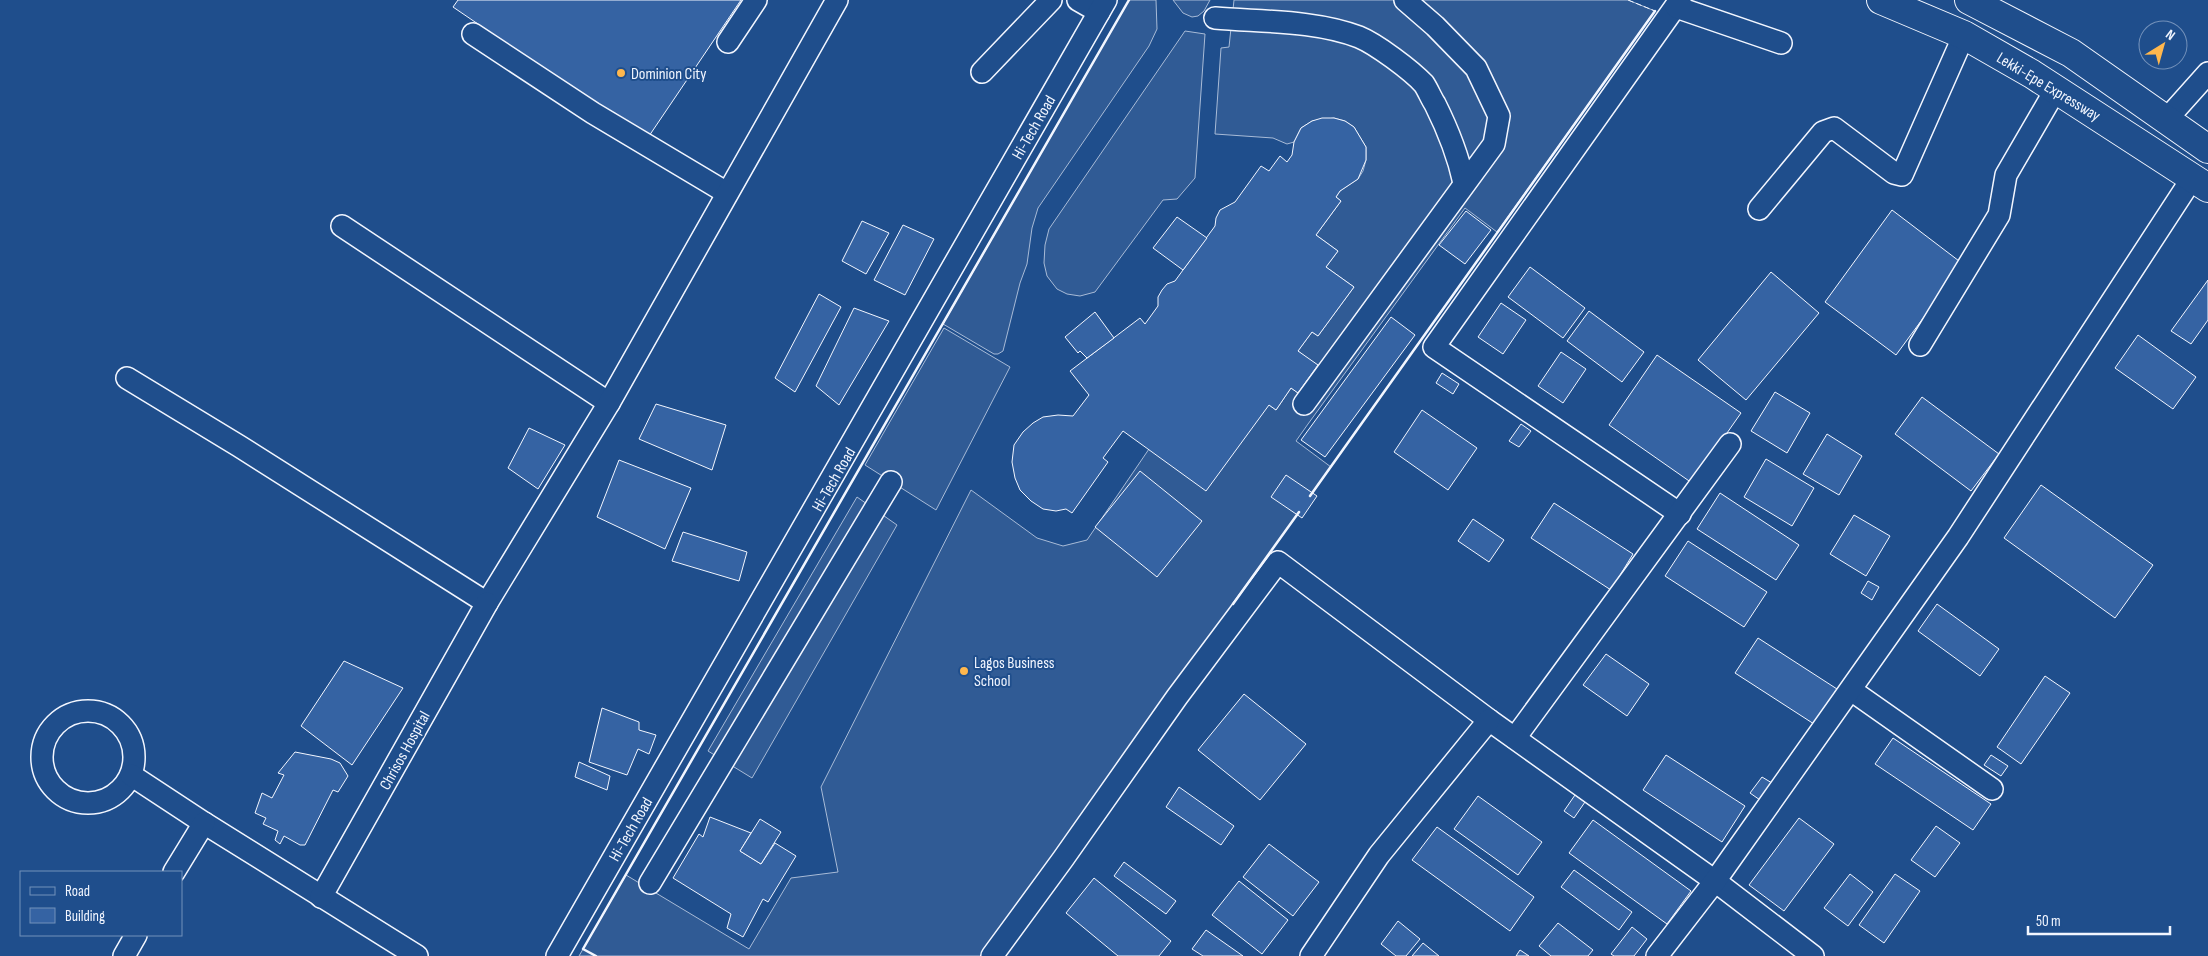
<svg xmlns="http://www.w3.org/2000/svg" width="2208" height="956" font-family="'Sofia Sans Condensed',sans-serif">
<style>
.built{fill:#305b95;stroke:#a8bbd7}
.building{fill:#3563a3;stroke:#f2f6ff}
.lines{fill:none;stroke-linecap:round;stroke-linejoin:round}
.minor-casing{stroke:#f2f6ff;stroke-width:24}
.highway-casing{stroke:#f2f6ff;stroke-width:30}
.minor{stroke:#1f4e8c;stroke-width:21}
.highway{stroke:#1f4e8c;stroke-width:28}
.fence{stroke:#f2f6ff;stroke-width:1;stroke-dasharray:6 2.5;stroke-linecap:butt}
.wall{stroke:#f2f6ff;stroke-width:2.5}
.poi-dot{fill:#ffb74d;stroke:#1f4e8c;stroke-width:2}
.labels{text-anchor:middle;stroke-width:4;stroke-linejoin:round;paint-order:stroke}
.poi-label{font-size:16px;fill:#f2f6ff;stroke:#1f4e8c;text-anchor:start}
.street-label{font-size:16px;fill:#f2f6ff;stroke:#1f4e8c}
</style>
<rect width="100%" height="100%" fill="#1f4e8c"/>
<g class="built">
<polygon points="1129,0 1156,0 1157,29 1149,46 1038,208 1032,228 1027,264 1020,283 1003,351 998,354 994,354 943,324"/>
<polygon points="1173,0 1210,0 1204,11 1198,16 1192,17 1183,13"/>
<polygon points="1234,0 1628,0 1655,11 1497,232 1465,208 1308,424 1296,441 1331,467 983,956 579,956 626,875 749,949 791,878 838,872 821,787 971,490 1037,538 1063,546 1087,540 1149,449 1269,405 1276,410 1291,388 1298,393 1318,366 1298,351 1312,332 1318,336 1354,287 1326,267 1338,251 1316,235 1341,201 1336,197 1340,191 1358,179 1363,171 1366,160 1366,147 1354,127 1345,121 1334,118 1312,121 1301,128 1294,142 1287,144 1273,138 1215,134 1221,48 1229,47"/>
<polygon points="1185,31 1205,34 1195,178 1177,199 1163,200 1095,292 1080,296 1067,294 1057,289 1047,276 1044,263 1045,245 1049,229"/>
<polygon points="944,328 1010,367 936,510 865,465"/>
<polygon points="857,497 897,525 752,778 708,751"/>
</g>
<g class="building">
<polygon points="458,0 741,0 647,139 453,7"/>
<polygon points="1322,118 1334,118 1345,121 1354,127 1366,147 1366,160 1358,179 1340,191 1336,197 1341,201 1316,235 1338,251 1326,267 1354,287 1318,336 1312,332 1298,351 1318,365 1298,393 1291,388 1276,410 1269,405 1206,491 1123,431 1103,458 1108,462 1072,513 1066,509 1056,511 1043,509 1031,501 1020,490 1015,478 1012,462 1014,445 1023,432 1033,423 1043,417 1058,415 1073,416 1089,395 1070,371 1140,318 1145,324 1158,306 1158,297 1162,290 1167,284 1175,281 1215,226 1216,218 1220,210 1235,202 1261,166 1269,171 1280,156 1287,162 1292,155 1294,142 1301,128 1312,121"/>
<polygon points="1892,210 1963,264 1896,355 1825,302"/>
<polygon points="1466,211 1491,230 1465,264 1439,245"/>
<polygon points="1177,217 1207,238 1183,270 1153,248"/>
<polygon points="862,221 889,233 866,274 842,261"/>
<polygon points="903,225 934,239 905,295 874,280"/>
<polygon points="1530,267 1585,308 1563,338 1508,297"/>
<polygon points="1771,272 1819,313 1746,400 1698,360"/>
<polygon points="2208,280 2208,320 2191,344 2171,331"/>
<polygon points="819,294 841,307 795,392 775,378"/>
<polygon points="1501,303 1526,320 1503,354 1478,337"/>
<polygon points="854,308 889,321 839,405 816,386"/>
<polygon points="1589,311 1644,352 1622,382 1567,341"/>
<polygon points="1095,312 1114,338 1087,358 1080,351 1078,353 1065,337"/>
<polygon points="1391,317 1415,335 1325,457 1301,440"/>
<polygon points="2138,335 2196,377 2173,409 2115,368"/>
<polygon points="1561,352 1586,369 1563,403 1538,386"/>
<polygon points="1657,355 1741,413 1692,483 1609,425"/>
<polygon points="1442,373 1459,384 1453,394 1436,383"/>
<polygon points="1775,392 1810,413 1787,453 1751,431"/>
<polygon points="1922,397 1999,454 1971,491 1895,434"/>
<polygon points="656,404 726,425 712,470 639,439"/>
<polygon points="1422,410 1477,448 1448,490 1394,452"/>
<polygon points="1521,424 1531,431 1519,447 1509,441"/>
<polygon points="529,428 565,445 538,489 508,468"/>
<polygon points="1827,434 1862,456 1839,495 1803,474"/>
<polygon points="1766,459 1814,488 1792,526 1744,497"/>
<polygon points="619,460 691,488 665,549 597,517"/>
<polygon points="1140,471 1202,521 1157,577 1095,527"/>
<polygon points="1286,475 1317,496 1302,518 1271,497"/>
<polygon points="2041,485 2153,565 2115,618 2004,538"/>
<polygon points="1720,493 1799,545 1776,580 1697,529"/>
<polygon points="1554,503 1633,554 1611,590 1531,538"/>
<polygon points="1854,515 1890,536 1866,576 1830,554"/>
<polygon points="1473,519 1504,540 1489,562 1458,541"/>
<polygon points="683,532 747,552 739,581 672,561"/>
<polygon points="1688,541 1767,592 1744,627 1665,576"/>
<polygon points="1868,581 1879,587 1872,600 1861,593"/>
<polygon points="1937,604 1999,649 1980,676 1918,631"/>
<polygon points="1758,638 1837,689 1814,724 1735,673"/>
<polygon points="1606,654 1649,684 1627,716 1583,685"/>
<polygon points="344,661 403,688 352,765 301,726"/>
<polygon points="2045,676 2070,693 2021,764 1997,747"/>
<polygon points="1244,694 1306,744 1260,800 1198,750"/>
<polygon points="602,708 639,722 639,730 656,735 649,754 638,749 627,775 589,762"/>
<polygon points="1893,738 1991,804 1973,830 1875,764"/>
<polygon points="295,752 331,759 340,763 348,776 338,792 333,790 305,845 300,845 284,836 280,844 275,840 278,831 263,824 266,818 255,813 262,793 272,798 284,775 278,773"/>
<polygon points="1666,755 1745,806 1722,842 1643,790"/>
<polygon points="1991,755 2008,766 2001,776 1984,765"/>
<polygon points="579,762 610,776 607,790 575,777"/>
<polygon points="1762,777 1772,783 1760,800 1750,793"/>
<polygon points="1179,787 1234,826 1221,845 1166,807"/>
<polygon points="1575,795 1585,802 1574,818 1564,811"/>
<polygon points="1478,796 1542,842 1518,875 1454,829"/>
<polygon points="710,817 751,833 740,851 761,864 775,843 796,856 768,902 763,899 743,937 727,928 731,914 673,878 699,834 703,837"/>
<polygon points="1799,818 1834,844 1784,911 1749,885"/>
<polygon points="760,819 781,832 761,864 740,851"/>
<polygon points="1593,820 1691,891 1667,924 1569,853"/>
<polygon points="1936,826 1960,843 1935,877 1911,860"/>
<polygon points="1437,827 1534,897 1510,931 1412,860"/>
<polygon points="1269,844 1319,882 1293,916 1243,877"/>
<polygon points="1124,862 1176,901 1166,914 1114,876"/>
<polygon points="1574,870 1632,912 1619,930 1561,887"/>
<polygon points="1850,874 1873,892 1848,926 1824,908"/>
<polygon points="1895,874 1920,891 1884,943 1859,925"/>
<polygon points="1094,878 1171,941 1159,956 1118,956 1066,913"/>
<polygon points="1239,881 1288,920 1262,954 1212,915"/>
<polygon points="1398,921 1420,939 1406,956 1396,956 1381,944"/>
<polygon points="1558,923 1593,950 1588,956 1551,956 1539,946"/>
<polygon points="1632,927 1647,939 1634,956 1614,956 1611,954"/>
<polygon points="1206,930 1243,956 1203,956 1192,949"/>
<polygon points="1423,943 1439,956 1412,956"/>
<polygon points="1520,950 1529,956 1516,956"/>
</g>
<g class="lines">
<g class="minor-casing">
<g id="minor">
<polyline points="1078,0 1099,12"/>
<polyline points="1680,0 1434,347 1680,514"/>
<polyline points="1676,7 1781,43"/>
<path d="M1215 18C1261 22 1315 20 1359 37 1376 44 1411 70 1424 84 1428 90 1431 98 1435 104 1448 130 1458 155 1464 183"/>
<polyline points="473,34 593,113 727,193"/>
<polyline points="728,42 756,0"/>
<polyline points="982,72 1051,0"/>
<polyline points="2166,120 2208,73"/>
<polyline points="1759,209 1823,132 1834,128 1894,173 1902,175 1964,35"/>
<polyline points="342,226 609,403"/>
<polyline points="1920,345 1999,215 2006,175 2056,89"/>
<polyline points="127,378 239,446 487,603 609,403 837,0"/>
<polyline points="1304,404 1494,144 1499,116 1476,68 1435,26 1405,0"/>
<polyline points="1851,690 1992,789"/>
<circle cx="88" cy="757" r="46"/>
<polyline points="1515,738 1730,444"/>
<polyline points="131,775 204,823 417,956"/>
<polyline points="174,872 204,823"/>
<polyline points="650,883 891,482"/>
<polyline points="321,897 487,603"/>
<polyline points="124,956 136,935"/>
<polyline points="557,956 1106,0"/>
<polyline points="992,956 1063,859 1177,697 1278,562 1489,720 1715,881 1813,956"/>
<polyline points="1311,956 1379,855 1489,720"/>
<polyline points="1657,956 1715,881 1958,537 2193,177"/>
</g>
</g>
<g class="highway-casing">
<g id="highway">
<polyline points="1881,0 1964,35 2032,74 2208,188"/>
<polyline points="1969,0 2071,53 2208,149"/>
</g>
</g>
<use href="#minor" class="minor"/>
<use href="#highway" class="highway"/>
<polyline class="fence" points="1628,0 1655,11"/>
<g class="wall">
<polyline points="1310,496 1655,11"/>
<polyline points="1233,604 1299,512"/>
<polyline points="596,956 583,949 1129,0"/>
</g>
</g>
<g class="poi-dot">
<circle cx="621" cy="73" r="5"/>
<circle cx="964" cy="671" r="5"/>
</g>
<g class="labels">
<g class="poi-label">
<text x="631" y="79">Dominion City</text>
<text x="974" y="668">Lagos Business<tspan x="974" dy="18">School</tspan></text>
</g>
<g class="street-label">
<text transform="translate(2049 86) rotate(31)" y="6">Lekki-Epe Expressway</text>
<text transform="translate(1033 127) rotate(-60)" y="6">Hi-Tech Road</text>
<text transform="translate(833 479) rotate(-60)" y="6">Hi-Tech Road</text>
<text transform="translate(404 750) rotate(-61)" y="6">Chrisos Hospital</text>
<text transform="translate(630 829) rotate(-60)" y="6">Hi-Tech Road</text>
</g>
</g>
<rect x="20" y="871" width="162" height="65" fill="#1f4e8c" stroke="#7391ba"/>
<rect x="30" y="887" width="25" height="8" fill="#1f4e8c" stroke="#7391ba"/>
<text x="65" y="896" font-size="15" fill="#f2f6ff">Road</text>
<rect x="30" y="908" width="25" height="15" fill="#3563a3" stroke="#7391ba"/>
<text x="65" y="921" font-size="15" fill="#f2f6ff">Building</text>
<g transform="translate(2163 45) rotate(37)"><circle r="24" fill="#1f4e8c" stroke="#7391ba"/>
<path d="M0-4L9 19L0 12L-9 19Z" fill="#ffb74d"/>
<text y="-8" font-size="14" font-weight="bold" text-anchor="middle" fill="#f2f6ff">N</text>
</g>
<path d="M2028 926v8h142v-8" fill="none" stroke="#f2f6ff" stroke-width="2.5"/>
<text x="2036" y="926" font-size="15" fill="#f2f6ff" stroke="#1f4e8c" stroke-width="4" paint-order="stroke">50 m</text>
</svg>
